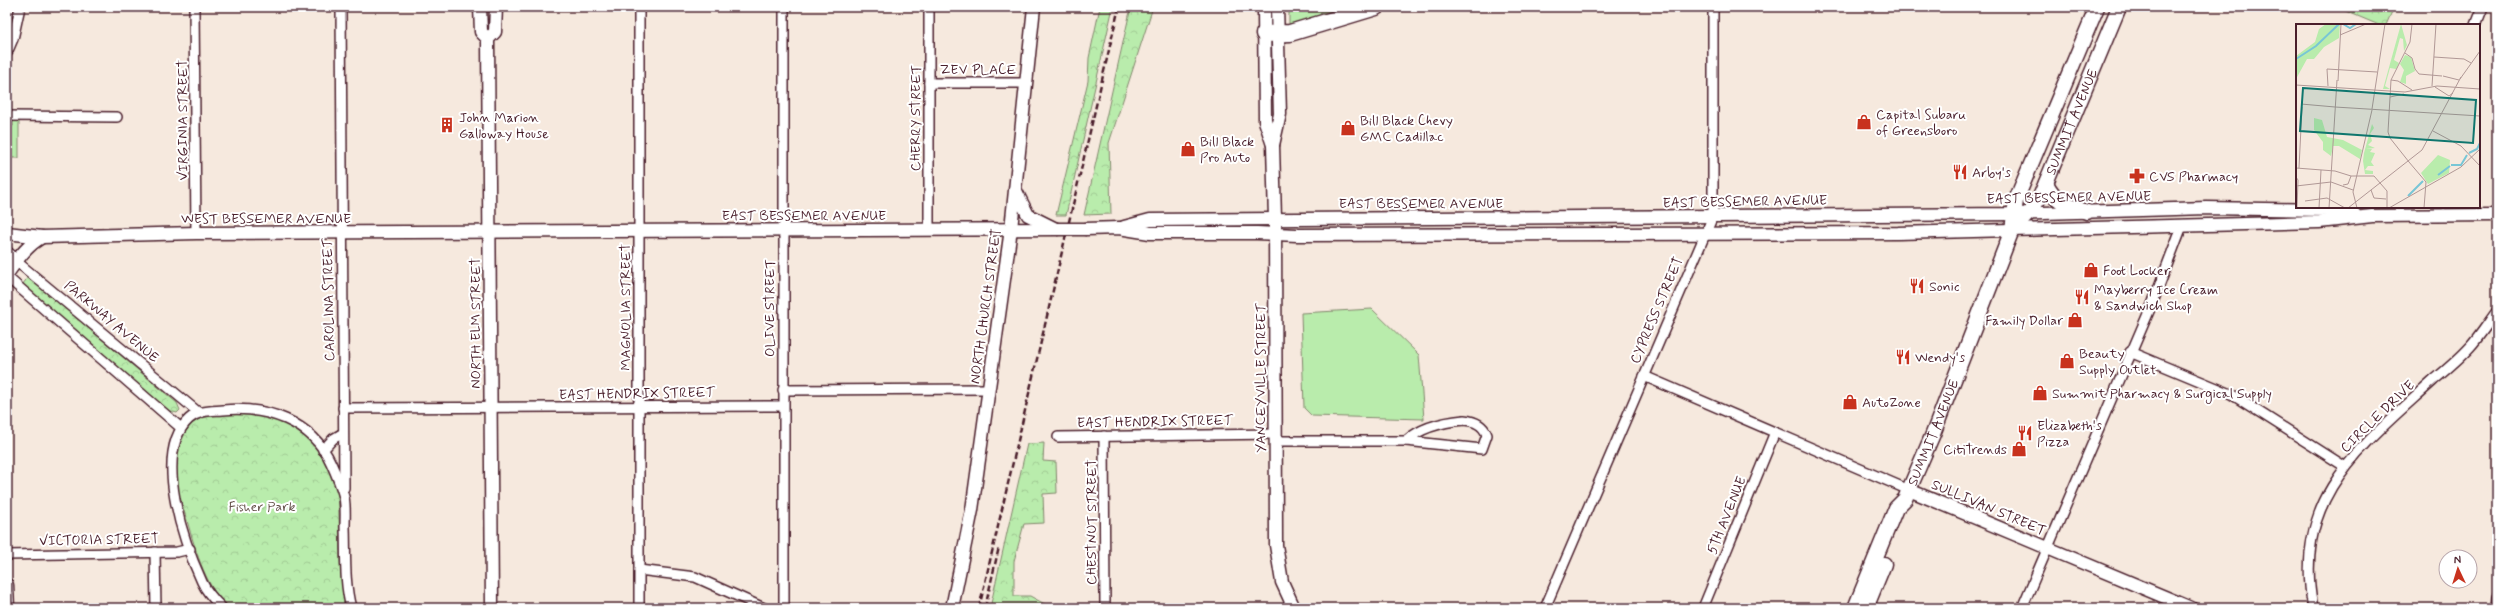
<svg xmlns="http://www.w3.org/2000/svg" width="2504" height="615" font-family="Mynerve,sans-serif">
  <defs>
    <pattern id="forest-crowns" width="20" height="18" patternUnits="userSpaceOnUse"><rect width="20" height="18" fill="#b9ecac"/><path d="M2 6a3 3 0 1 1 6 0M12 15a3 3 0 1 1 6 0" fill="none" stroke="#a1ca94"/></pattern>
  </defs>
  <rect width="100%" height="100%" fill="#f6e9de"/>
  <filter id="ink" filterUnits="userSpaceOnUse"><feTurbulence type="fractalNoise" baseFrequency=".025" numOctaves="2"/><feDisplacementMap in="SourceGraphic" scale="8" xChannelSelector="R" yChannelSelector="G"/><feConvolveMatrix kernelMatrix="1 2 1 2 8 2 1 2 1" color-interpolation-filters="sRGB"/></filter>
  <g filter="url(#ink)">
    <g fill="#b9ecac" stroke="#82866c">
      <path d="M1289 7H1353L1297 23 1289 24Z"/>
      <path d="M13 120H19V158H7V127L13 126Z"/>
      <path d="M1372 309 1419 355 1424 419 1312 416 1304 408 1301 313Z"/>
    </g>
    <g fill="url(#forest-crowns)" stroke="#82866c">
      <path d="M1100 7H1113L1066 215H1056L1088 81 1089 58Z"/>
      <path d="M1131 7H1153L1109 143 1111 214 1084 215Z"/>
      <path d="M2336 7H2394L2386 25H2379Z"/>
      <path d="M28 277 177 403 180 410 177 413 166 410 23 284Z"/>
      <path d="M235 414C279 416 313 428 330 472 333 479 337 487 338 495 341 533 337 570 346 608H227C203 582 195 547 185 514 182 504 177 493 176 482 174 463 178 432 196 421 207 414 223 415 235 414Z"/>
      <path d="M1044 443 1043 461 1056 462 1057 493 1043 494 1044 523 1024 524 1014 561V596H1030L1052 608H990L1027 444Z"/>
    </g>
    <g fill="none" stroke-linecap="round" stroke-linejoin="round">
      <defs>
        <g id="street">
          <path d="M194 7 196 233"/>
          <path d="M341 7 344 488"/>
          <path d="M639 7V608"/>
          <path d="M784 7V608"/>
          <path d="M929 7V229"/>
          <path d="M2476 25 2483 7"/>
          <path d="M7 53 13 39 20 7"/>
          <path d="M929 83H1027"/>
          <path d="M7 116 117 117"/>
          <path d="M16 261 198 412"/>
          <path d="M7 277 181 428"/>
          <path d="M2130 352 2231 394 2344 466"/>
          <path d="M1644 376 1909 490"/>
          <path d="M783 390 988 389"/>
          <path d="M343 408 783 406"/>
          <path d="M1464 420C1474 421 1483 424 1487 435L1482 449 1406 441C1421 427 1443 422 1464 420Z"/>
          <path d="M1104 436 1105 608"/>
          <path d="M1058 437 1276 434"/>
          <path d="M1276 441H1406"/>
          <path d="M323 450 333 439 343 433"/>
          <path d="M155 552 156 608"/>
          <path d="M7 555 177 552 190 549"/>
          <path d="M639 570 695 577 764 608"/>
          <path d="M222 608C215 601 206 591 202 582 184 543 152 453 189 419 199 410 210 411 223 410 266 406 312 421 331 463 336 474 341 486 344 497 346 507 345 518 345 527 346 555 344 581 351 608"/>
          <path d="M1545 608 1713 216V7"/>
          <path d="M1703 608 1775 432"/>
          <path d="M2022 608 2153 302 2182 226"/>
          <path d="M2313 608C2292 496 2361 447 2434 380 2446 370 2459 359 2470 347 2480 336 2488 323 2497 311"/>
          <path d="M2496 608 2497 597"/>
        </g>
        <g id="secondary">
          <path d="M480 7 481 32 488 39"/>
          <path d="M1264 7 1265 121 1273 145 1275 219 1276 545 1282 582 1294 608"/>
          <path d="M1273 145 1280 114 1277 7"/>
          <path d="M1016 191 1028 215 1054 228"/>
          <path d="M1124 227 1150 220 2014 214 2207 208 2328 210 2354 213"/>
          <path d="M1086 229 1119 228 1150 233H1257L1297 235 1898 233 2319 222 2372 216 2497 215"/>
          <path d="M7 233 42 237 196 233 1057 229"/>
          <path d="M7 253 16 261"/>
          <path d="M7 274C18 259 26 246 42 237"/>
          <path d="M1909 490 2191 608"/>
          <path d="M7 585 8 608"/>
          <path d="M492 608 488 39 495 32 496 7"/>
          <path d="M952 608 972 510 1011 229 1034 7"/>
        </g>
        <g id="primary">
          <path d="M2046 183C2055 202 2068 206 2087 212"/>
          <path id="s1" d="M2012 230 2029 213 2040 197 2119 7"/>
          <path id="s2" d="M1855 608 1896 508 1905 499 1933 434 2012 230 2016 200 2097 7"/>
          <path d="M1866 608 1884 564"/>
        </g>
        <path id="highway" d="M1264 34 1290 33 1376 7"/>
      </defs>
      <use href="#street" stroke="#4a1f2b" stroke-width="12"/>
      <use href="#secondary" stroke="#4a1f2b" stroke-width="15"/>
      <use href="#primary" stroke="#4a1f2b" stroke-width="17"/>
      <use href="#highway" stroke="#4a1f2b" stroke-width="19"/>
      <use href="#street" stroke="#fff" stroke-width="9"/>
      <use href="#secondary" stroke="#fff" stroke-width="12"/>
      <use href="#primary" stroke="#fff" stroke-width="14"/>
      <use href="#highway" stroke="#fff" stroke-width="16"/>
      <g stroke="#4a1f2b" stroke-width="2.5" stroke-dasharray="6 3" stroke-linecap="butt">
        <path d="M979 608 1119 7"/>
        <path d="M985 608 999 547"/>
      </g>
      <defs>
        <path id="secondary-bridge" d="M1057 229H1086"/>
      </defs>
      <use href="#secondary-bridge" stroke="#4a1f2b" stroke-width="15" stroke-linecap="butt"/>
      <use href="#secondary-bridge" stroke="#fff" stroke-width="12"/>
    </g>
  </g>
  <defs>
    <symbol id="shop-bare" viewBox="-9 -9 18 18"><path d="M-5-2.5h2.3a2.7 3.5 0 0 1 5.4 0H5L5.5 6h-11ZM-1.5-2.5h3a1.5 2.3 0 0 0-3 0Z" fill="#c8321e" stroke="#fff" stroke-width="2.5" paint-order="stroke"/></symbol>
    <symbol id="building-bare" viewBox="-9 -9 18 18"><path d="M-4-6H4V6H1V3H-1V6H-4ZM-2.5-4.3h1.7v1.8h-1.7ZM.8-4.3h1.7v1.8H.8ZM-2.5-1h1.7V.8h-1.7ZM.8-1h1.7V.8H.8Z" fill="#c8321e" stroke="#fff" stroke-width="2.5" paint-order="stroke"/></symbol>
    <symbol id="restaurant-bare" viewBox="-9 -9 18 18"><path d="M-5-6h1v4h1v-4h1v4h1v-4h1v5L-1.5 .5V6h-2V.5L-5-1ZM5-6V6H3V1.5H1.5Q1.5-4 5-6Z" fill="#c8321e" stroke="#fff" stroke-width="2.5" paint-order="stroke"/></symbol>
    <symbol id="pharmacy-bare" viewBox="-9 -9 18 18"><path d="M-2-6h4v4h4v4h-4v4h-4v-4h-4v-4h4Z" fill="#c8321e" stroke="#fff" stroke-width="2.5" paint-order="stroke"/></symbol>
  </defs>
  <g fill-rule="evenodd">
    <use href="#shop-bare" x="1853" y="111" width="22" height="22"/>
    <use href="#building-bare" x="436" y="114" width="22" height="22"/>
    <use href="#shop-bare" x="1337" y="117" width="22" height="22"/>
    <use href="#shop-bare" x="1177" y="138" width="22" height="22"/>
    <use href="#restaurant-bare" x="1949" y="161" width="22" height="22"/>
    <use href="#pharmacy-bare" x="2126" y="165" width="22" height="22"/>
    <use href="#shop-bare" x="2080" y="259" width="22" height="22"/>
    <use href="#restaurant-bare" x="1906" y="275" width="22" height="22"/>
    <use href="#restaurant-bare" x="2071" y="286" width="22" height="22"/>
    <use href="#shop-bare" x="2064" y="309" width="22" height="22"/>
    <use href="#restaurant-bare" x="1892" y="346" width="22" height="22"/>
    <use href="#shop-bare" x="2056" y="350" width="22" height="22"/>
    <use href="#shop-bare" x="2029" y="382" width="22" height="22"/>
    <use href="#shop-bare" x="1839" y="391" width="22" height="22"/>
    <use href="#restaurant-bare" x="2014" y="422" width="22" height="22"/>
    <use href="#shop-bare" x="2008" y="438" width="22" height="22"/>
  </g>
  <g text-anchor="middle" stroke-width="4" stroke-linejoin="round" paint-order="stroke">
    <g font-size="14" fill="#4a1f2b" stroke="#fff">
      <text x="978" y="74">ZEV PLACE</text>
      <text transform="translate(915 118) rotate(-90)" y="5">CHERRY STREET</text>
      <text transform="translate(182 120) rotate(-90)" y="5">VIRGINIA STREET</text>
      <text dy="5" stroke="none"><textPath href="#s1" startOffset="125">SUMMIT AVENUE</textPath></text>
      <text transform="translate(2069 197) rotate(-1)" y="5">EAST BESSEMER AVENUE</text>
      <text transform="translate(1745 201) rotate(-1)" y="5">EAST BESSEMER AVENUE</text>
      <text x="1421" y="208">EAST BESSEMER AVENUE</text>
      <text x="804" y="220">EAST BESSEMER AVENUE</text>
      <text x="266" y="223">WEST BESSEMER AVENUE</text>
      <text transform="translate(328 300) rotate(-91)" y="5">CAROLINA STREET</text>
      <text transform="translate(985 306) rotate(-82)" y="5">NORTH CHURCH STREET</text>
      <text transform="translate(625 307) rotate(-90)" y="5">MAGNOLIA STREET</text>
      <text transform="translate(769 308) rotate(-90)" y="5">OLIVE STREET</text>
      <text transform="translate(1656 310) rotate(-67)" y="5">CYPRESS STREET</text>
      <text transform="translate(112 321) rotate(40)" y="5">PARKWAY AVENUE</text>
      <text transform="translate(475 323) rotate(-90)" y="5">NORTH ELM STREET</text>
      <text transform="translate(1260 378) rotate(-90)" y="5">YANCEYVILLE STREET</text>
      <text transform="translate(637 393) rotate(-1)" y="5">EAST HENDRIX STREET</text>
      <text transform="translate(2377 416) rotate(-44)" y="5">CIRCLE DRIVE</text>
      <text transform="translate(1155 421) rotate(-1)" y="5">EAST HENDRIX STREET</text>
      <text dy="5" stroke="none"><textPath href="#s2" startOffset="193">SUMMIT AVENUE</textPath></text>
      <text transform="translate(1989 507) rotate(23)" y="5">SULLIVAN STREET</text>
      <text transform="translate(1726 515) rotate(-68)" y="5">5TH AVENUE</text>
      <text transform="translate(1091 522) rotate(-90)" y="5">CHESTNUT STREET</text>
      <text transform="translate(99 539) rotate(-1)" y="5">VICTORIA STREET</text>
    </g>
    <g font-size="14" fill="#4a1f2b" stroke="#fff" text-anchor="start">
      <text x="1876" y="119">Capital Subaru<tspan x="1876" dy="16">of Greensboro</tspan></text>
      <text x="459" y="122">John Marion<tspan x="459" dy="16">Galloway House</tspan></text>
      <text x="1360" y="125">Bill Black Chevy<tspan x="1360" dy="16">GMC Cadillac</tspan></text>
      <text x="1200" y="146">Bill Black<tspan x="1200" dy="16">Pro Auto</tspan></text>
      <text x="1972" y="177">Arby's</text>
      <text x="2149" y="181">CVS Pharmacy</text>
      <text x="2103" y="275">Foot Locker</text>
      <text x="1929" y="291">Sonic</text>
      <text x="2094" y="294">Mayberry Ice Cream<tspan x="2094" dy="16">&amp; Sandwich Shop</tspan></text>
      <text x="2063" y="325" text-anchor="end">Family Dollar</text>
      <text x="2079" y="358">Beauty<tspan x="2079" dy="16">Supply Outlet</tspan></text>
      <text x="1915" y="362">Wendy's</text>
      <text x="2052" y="398">Summit Pharmacy &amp; Surgical Supply</text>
      <text x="1862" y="407">AutoZone</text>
      <text x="2037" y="430">Elizabeth's<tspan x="2037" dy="16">Pizza</tspan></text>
      <text x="2007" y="454" text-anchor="end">CitiTrends</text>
    </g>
    <g font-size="14" fill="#66524b" stroke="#fff">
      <text x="262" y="511">Fisher Park</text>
    </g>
  </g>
  <g transform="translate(2296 24)">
    <rect width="184" height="184" fill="#f6e9de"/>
    <path d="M30 0H44L43 14 28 23 18 35H11L0 55V32L19 18 23 5ZM105 0 111 21 108 27 107 15 104 14 98 36 103 39 100 45 94 44 89 62 94 65H87ZM109 31 115 33 119 47 110 52V60L104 58 108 46 104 40ZM18 94 26 96 31 113 47 116 66 126 64 135 43 122H37L35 132 27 126V118L18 106ZM76 100 78 104 74 110 77 112 75 113 76 117 72 121 79 124 70 125H76L74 128 79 129 75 138 78 142H72L69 146 77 147V150H69L67 137 68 129ZM142 131 154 136 153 149 132 160 125 149Z" fill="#b9ecac"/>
    <path fill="none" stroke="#78c6d6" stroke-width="2" d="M47 0 54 4 60 0M0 35 20 22 43 0M173 129 181 125 184 119M155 141H165L171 131M142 151 154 142M112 172 127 157"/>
    <path fill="none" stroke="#b19896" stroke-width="1" d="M44 11 70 0M109 29 116 34 119 45 123 50 146 52M138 33 168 35 175 39M147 52 163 56M164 55 184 27M95 56 102 57 116 66M42 57 45 0M0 61 109 68 141 62 184 65M32 62 31 45 81 48M136 62 140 0M139 63 153 72 157 69M94 73 108 70M5 80 39 83M39 83 184 92M76 85 89 0M137 107 165 122 184 142M113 138 130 158 128 184M113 138 94 114 92 108 95 56 114 18 116 0M0 144 39 147 55 152H78L91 167V184M3 144 6 83M0 153 2 156 1 184M47 161 52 160 55 152M0 162 35 158 57 166M75 166 78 174 90 175M9 177 31 174 49 184M23 184 25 146M33 184 41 56M52 184 126 126 165 53M61 184 57 168 76 86M93 184 165 143 184 125"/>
    <path fill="#0f766e" fill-opacity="0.15" stroke="#0f766e" stroke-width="2" d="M7 64 180 76 177 119 4 107Z"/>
    <rect width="184" height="184" fill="none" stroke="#4a1f2b" stroke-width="2"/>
  </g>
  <rect width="2504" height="615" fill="none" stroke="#fff" stroke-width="24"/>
  <rect x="12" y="12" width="2480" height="591" fill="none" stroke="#4a1f2b" stroke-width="1.5" filter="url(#ink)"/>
  <g transform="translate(2458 569) rotate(356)"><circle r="19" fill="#ffffff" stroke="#b7a5aa"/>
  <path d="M0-3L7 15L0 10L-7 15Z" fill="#c8321e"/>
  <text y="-6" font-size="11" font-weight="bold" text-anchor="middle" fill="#4a1f2b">N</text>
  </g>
</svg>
